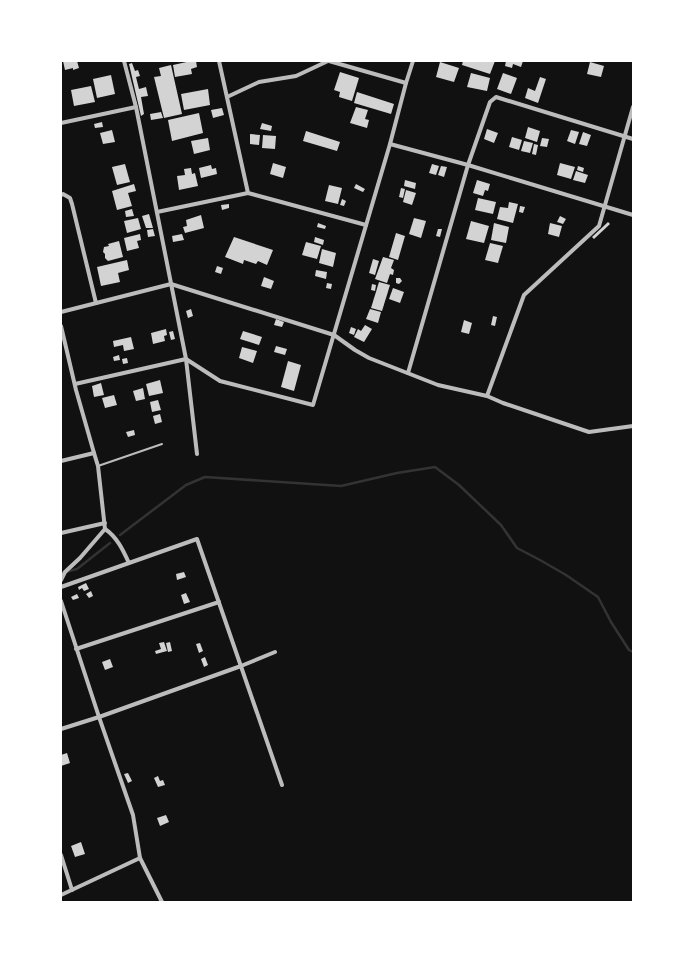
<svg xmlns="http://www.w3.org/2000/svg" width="694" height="963" font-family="'Noto Sans',sans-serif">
  <rect width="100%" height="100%" fill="#111"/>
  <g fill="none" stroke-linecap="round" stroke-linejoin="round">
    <g stroke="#333" stroke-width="2.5">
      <path d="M120 535 186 485 205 477 341 486 397 473 435 467 459 485 501 525 517 548 540 560 566 575 598 597 611 622 629 650 633 652"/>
      <path d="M61 573 77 569 110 543"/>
    </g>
  </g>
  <g fill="#d3d3d3">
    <path d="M63 61H77L79 68 73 70V68L65 70Z"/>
    <path d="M191 61H196L197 67 191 69 192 74 175 77 173 65Z"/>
    <path d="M463 61H495L490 74 462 65Z"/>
    <path d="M506 61H523L521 67 513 64 512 68 505 66Z"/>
    <path d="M440 62 459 68 454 82 436 77Z"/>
    <path d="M590 62 604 66 601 77 587 74Z"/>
    <path d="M132 63 135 71 138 70 140 76 136 77 139 89 146 87 148 96 141 97 144 114 141 116 129 64Z"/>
    <path d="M171 65 182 114 164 118 154 77 161 76 159 68Z"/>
    <path d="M340 72 359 78 352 101 339 97 340 92 334 90Z"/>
    <path d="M471 73 490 78 487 91 467 87Z"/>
    <path d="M503 73 517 78 511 94 497 89Z"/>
    <path d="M111 75 115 94 97 98 93 79Z"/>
    <path d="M540 77 546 79 538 103 525 98 528 88 535 91Z"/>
    <path d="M91 86 95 102 74 106 71 90Z"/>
    <path d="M208 89 210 105 184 110 181 94Z"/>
    <path d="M357 92 394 104 391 114 354 103Z"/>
    <path d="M356 107 368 110 365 119 369 120 367 128 350 123Z"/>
    <path d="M222 108 224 115 213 118 211 110Z"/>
    <path d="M161 112 163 118 151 120 150 114Z"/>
    <path d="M199 113 203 133 172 141 168 120Z"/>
    <path d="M102 122 103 127 95 128 94 124Z"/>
    <path d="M262 123 272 126 271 131 260 129Z"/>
    <path d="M528 127 540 131 537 142 525 138Z"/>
    <path d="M487 129 498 133 494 143 484 139Z"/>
    <path d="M112 130 115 142 103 144 100 133Z"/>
    <path d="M571 130 579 132 575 144 567 141Z"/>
    <path d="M306 131 340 142 337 151 303 141Z"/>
    <path d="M583 132 591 135 587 146 579 144Z"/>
    <path d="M250 134 260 135 259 145 250 144Z"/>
    <path d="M263 135 276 136 275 149 262 148Z"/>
    <path d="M512 137 522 140 519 150 509 147Z"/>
    <path d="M208 138 210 150 194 154 191 141Z"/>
    <path d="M542 138 549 139 547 147 540 146Z"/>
    <path d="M524 141 533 143 530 153 521 151Z"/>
    <path d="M534 144 538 145 536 155 532 154Z"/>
    <path d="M273 163 286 167 283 178 270 174Z"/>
    <path d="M560 163 575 167 571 179 557 175Z"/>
    <path d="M125 164 130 182 117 185 112 167Z"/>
    <path d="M432 164 439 166 436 175 429 173Z"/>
    <path d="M211 165 212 169 216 168 217 174 201 178 199 168Z"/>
    <path d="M441 166 447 167 444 177 438 175Z"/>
    <path d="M578 166 584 168 583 172 577 170Z"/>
    <path d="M191 168 192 174 195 173 198 186 179 190 177 176 185 175 184 169Z"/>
    <path d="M576 171 588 175 585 183 573 180Z"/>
    <path d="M405 180 416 183 415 189 404 186Z"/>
    <path d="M477 180 490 184 488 191 485 190 483 196 473 193Z"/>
    <path d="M134 184 136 191 128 193 132 206 117 210 112 191Z"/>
    <path d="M356 184 365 189 363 192 354 188Z"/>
    <path d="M329 185 342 188 338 204 325 201Z"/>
    <path d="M401 188 405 189 403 198 399 197Z"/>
    <path d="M406 190 416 193 412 205 403 202Z"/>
    <path d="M478 198 496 202 493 214 475 210Z"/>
    <path d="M342 199 346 201 344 206 340 205Z"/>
    <path d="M509 202 518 204 513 223 497 219 500 207 508 208Z"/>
    <path d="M229 204V208L222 210 221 205Z"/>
    <path d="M520 206 525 207 523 213 519 212Z"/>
    <path d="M132 209 134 216 126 217 125 211Z"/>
    <path d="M149 214 153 228H146L142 216Z"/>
    <path d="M201 215 204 228 185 233 183 227 187 226 186 220Z"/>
    <path d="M560 216 566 219 563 224 557 222Z"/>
    <path d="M138 218 141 229 127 233 124 221Z"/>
    <path d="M414 218 426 221 421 238 409 234Z"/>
    <path d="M471 221 489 226 484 243 466 239Z"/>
    <path d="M608 222 610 224 594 239 592 237Z"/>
    <path d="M318 223 326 226 325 229 317 227Z"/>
    <path d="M494 223 509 227 506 243 491 240Z"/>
    <path d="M550 223 562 226 559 237 548 234Z"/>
    <path d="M153 229 155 236 148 237 147 230Z"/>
    <path d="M438 229H442L440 237 436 236Z"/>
    <path d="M396 233 405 236 398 260 389 257Z"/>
    <path d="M140 234 141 240 137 241 139 248 127 251 124 238Z"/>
    <path d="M182 234 184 240 173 242 172 236Z"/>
    <path d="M234 237 273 250 267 265 258 261 256 264 244 260 243 264 225 257Z"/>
    <path d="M315 237 324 240 323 245 314 242Z"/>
    <path d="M119 241 123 257 108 261 105 258V254L103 252 104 247 109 246 108 244Z"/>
    <path d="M306 242 321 246 317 259 302 255Z"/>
    <path d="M490 243 503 246 498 263 485 260Z"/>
    <path d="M322 249 336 253 333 267 319 263Z"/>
    <path d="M383 257 394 260 391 268 394 270 393 275 390 274 387 283 375 279Z"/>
    <path d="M373 259 379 261 375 275 369 273Z"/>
    <path d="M127 260 129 270 118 273 120 282 101 286 97 267Z"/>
    <path d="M217 266 223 268 221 274 215 272Z"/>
    <path d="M316 270 327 272 326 279 315 276Z"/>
    <path d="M264 277 274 281 271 289 261 286Z"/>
    <path d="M396 278H400L402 281 399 284 396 283Z"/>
    <path d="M379 282 390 285 382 311 371 308Z"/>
    <path d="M327 283 332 284 331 289 326 288Z"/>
    <path d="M372 284 376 285 375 291 371 290Z"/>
    <path d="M393 288 404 292 400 303 389 299Z"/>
    <path d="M191 309 193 316 188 318 186 311Z"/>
    <path d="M370 309 381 312 378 323 366 319Z"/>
    <path d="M493 316 497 317 495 326 491 325Z"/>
    <path d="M276 319 284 322 282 327 274 325Z"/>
    <path d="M464 320 472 323 469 334 461 332Z"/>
    <path d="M365 325 372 329 364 342 354 337 358 329 361 331Z"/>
    <path d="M351 327 356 329 354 335 349 333Z"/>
    <path d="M166 329 167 335 164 336 165 341 153 344 151 333Z"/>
    <path d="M173 331 175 339 171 340 169 332Z"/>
    <path d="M243 331 262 337 259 345 240 339Z"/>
    <path d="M131 337 134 349 124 351 123 345 114 347 113 341Z"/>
    <path d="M276 346 287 349 285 355 274 352Z"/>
    <path d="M242 347 257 351 253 363 239 358Z"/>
    <path d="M119 355 120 360 114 361 113 357Z"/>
    <path d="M127 358 128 363 123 364 122 359Z"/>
    <path d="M288 361 301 365 294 391 281 387Z"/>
    <path d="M160 380 163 393 149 396 146 384Z"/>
    <path d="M101 383 104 395 94 397 92 386Z"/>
    <path d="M143 388 145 399 136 401 133 391Z"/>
    <path d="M114 395 117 405 105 408 102 398Z"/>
    <path d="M158 400 161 410 152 412 150 402Z"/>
    <path d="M160 414 162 422 155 424 153 416Z"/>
    <path d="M134 430 135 435 128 437 126 432Z"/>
    <path d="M184 572 186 577 177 580 176 574Z"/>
    <path d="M86 583 89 589 84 591 82 588 79 590 78 587Z"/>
    <path d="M91 591 93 596 89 598 86 594Z"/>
    <path d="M186 593 190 602 184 604 181 595Z"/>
    <path d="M77 594 79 598 73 600 71 597Z"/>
    <path d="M164 642 167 651 156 654 155 651 161 649 159 643Z"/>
    <path d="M170 642 172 651 168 652 166 643Z"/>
    <path d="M200 643 203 651 199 653 196 644Z"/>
    <path d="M205 657 208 665 204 667 201 659Z"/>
    <path d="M110 659 113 667 105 670 102 662Z"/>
    <path d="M67 753 70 763 61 766V755Z"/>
    <path d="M128 773 132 781 128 783 124 774Z"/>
    <path d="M158 776 160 781 163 780 165 785 158 787 154 778Z"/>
    <path d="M166 815 169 822 160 826 157 818Z"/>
    <path d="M81 842 85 854 75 857 71 846Z"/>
  </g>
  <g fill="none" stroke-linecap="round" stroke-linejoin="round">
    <path stroke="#bcbcbc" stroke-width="2" d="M98 466 162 444"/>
    <g stroke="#bcbcbc" stroke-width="4">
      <path d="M124 61 136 107 186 359 197 454"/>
      <path d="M219 61 248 193 366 225"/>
      <path d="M329 61 406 83"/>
      <path d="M227 97 259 82 296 76 328 61"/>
      <path d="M61 123 136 107"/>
      <path d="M390 144 468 165 633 215"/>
      <path d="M61 195 63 194 70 198 72 204 96 303"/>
      <path d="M157 212 248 193"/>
      <path d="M61 312 171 284 334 335 355 350 369 358 438 385 487 396 503 403 589 432 633 426"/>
      <path d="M61 326 76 390 94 453 98 466 105 529 80 558 65 572 61 580"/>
      <path d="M408 373 468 165 490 102 496 97 633 139"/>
      <path d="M75 384 186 359 220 381 313 405 390 144 406 83 413 61"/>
      <path d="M487 396 524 295 599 226 633 107"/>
      <path d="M61 461 94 453"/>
      <path d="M105 529C117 537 123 550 129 563"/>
      <path d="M61 533 105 523"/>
      <path d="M61 587 197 539 282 785"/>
      <path d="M61 601 99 717 133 815 140 858 162 902"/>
      <path d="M76 649 219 602"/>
      <path d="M61 729 99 717 241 666 275 652"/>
      <path d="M61 855 72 890"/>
      <path d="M61 895 140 858"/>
    </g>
  </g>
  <rect width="694" height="963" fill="none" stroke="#ffffff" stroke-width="124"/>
</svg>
